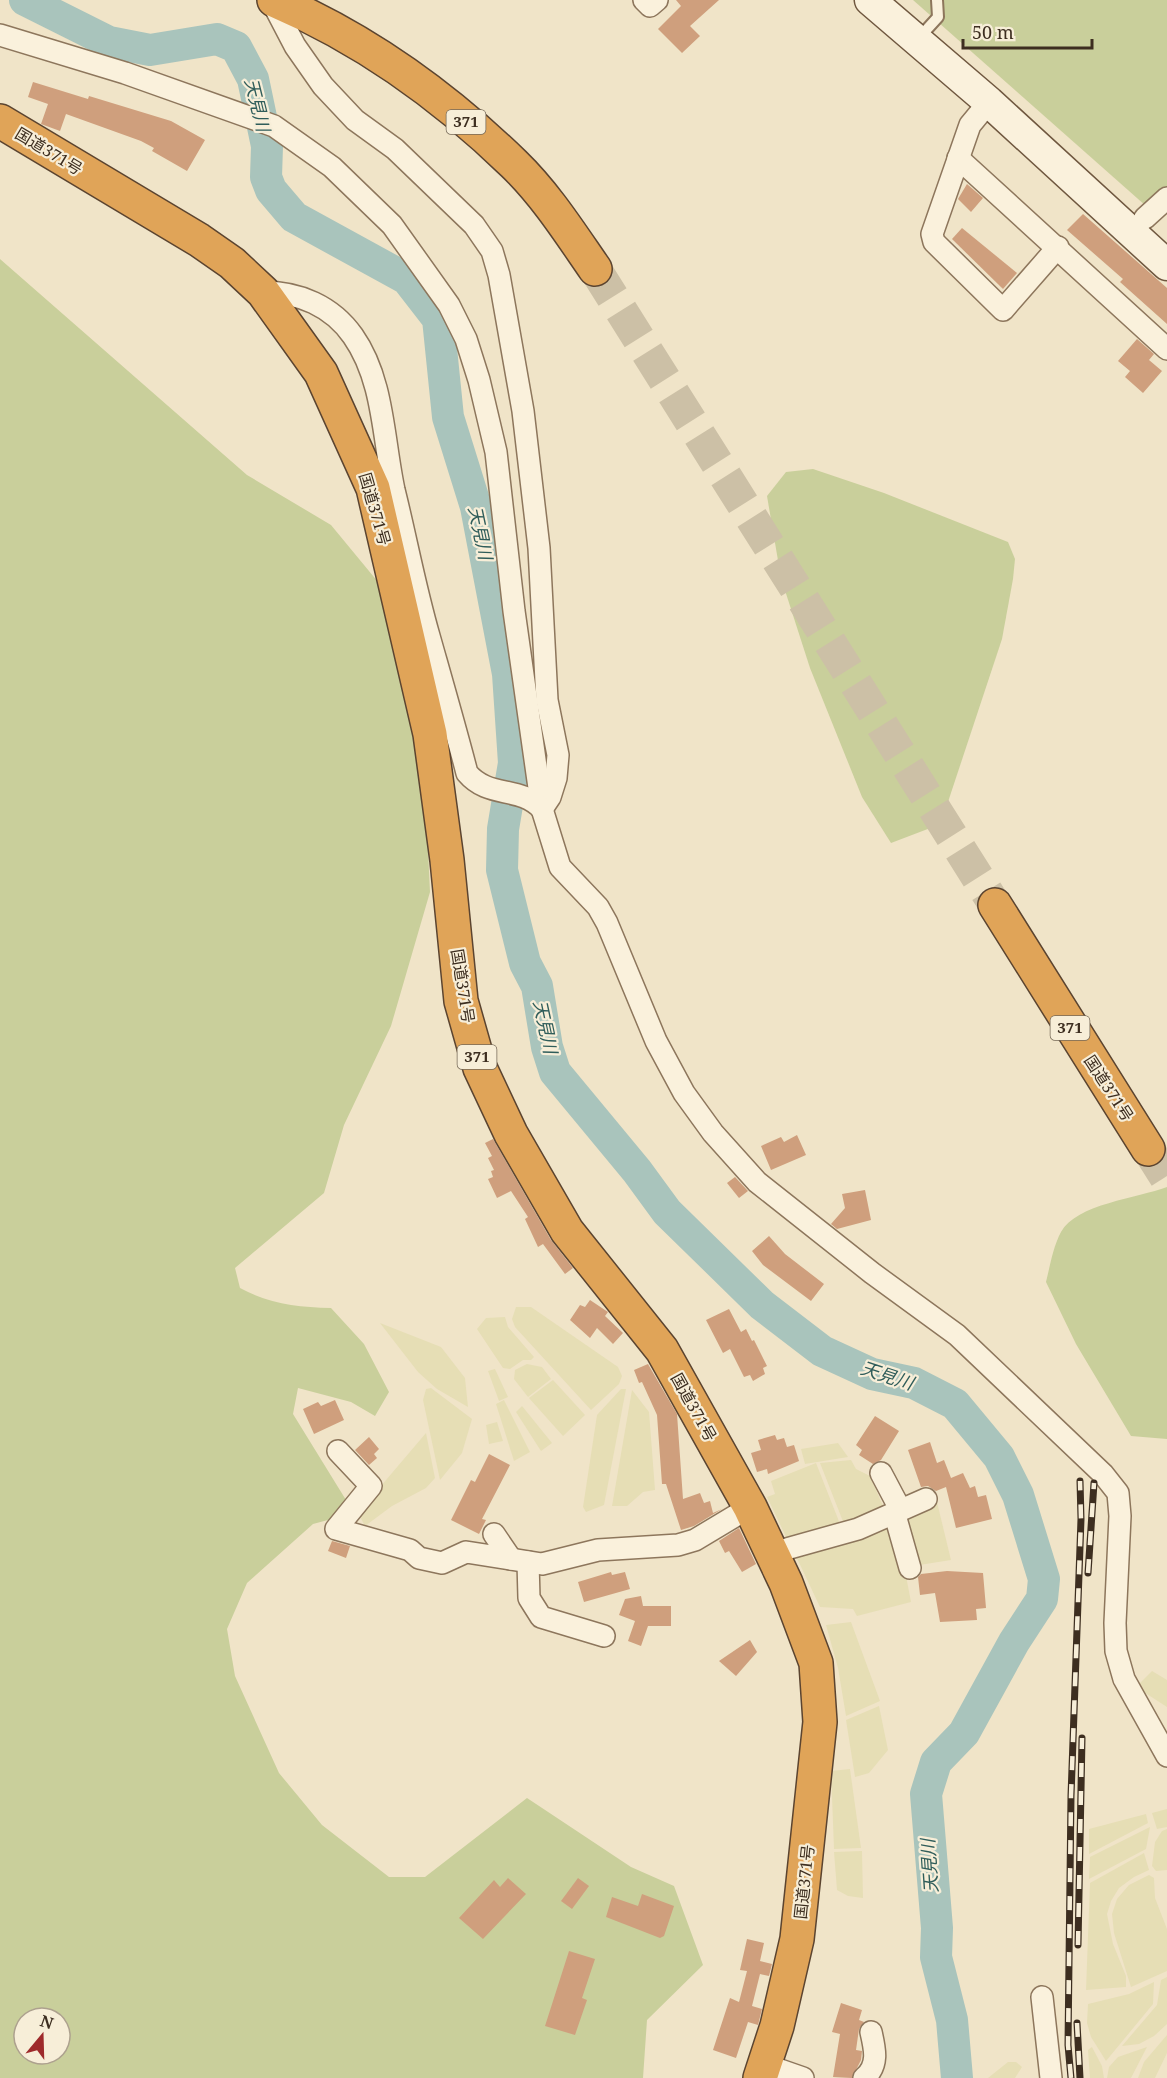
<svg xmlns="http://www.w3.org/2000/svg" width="1167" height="2078" font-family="'Noto Serif','Noto Sans JP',serif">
  <rect width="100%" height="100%" fill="#f0e4c8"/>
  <g fill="#e6deb5">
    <path d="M516 1307H531L618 1367 622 1376 619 1384 591 1410 515 1327 512 1319Z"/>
    <path d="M505 1317 508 1327 534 1357 531 1360H523L510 1369 503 1368 477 1329 486 1318Z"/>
    <path d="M380 1323 441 1347 465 1378 468 1407 437 1389 418 1372Z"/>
    <path d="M527 1364 542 1367 551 1379 528 1397 514 1379 515 1370Z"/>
    <path d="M495 1369 508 1397 499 1401 488 1371Z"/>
    <path d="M553 1380 585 1415 563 1436 529 1398Z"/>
    <path d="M431 1388 472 1419 462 1453 440 1480 423 1400 426 1389Z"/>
    <path d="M621 1389H626L604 1505 586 1512 583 1507 597 1415Z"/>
    <path d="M632 1390 649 1412 655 1490 643 1492 627 1506H612Z"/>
    <path d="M504 1400 530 1452 514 1461 496 1404Z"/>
    <path d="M522 1406 552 1443 541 1451 516 1412Z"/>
    <path d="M497 1422 503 1441 489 1444 486 1425Z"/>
    <path d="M426 1433 435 1478 426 1488 392 1506 365 1526 358 1513Z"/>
    <path d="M838 1443 848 1457 805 1464 801 1449Z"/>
    <path d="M851 1460 856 1469 870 1476 886 1513 846 1529 820 1463Z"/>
    <path d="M816 1463 842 1529 789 1543 767 1497 775 1494 771 1481Z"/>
    <path d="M937 1502 951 1560 913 1566 906 1512Z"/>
    <path d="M889 1524 906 1576 911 1602 857 1616 853 1609 820 1607 795 1554Z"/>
    <path d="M851 1622 880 1701 846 1716 838 1668 826 1625Z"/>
    <path d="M1152 1671 1167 1680V1707L1136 1687Z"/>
    <path d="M879 1706 888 1750 869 1773 855 1777 846 1720Z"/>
    <path d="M850 1769 861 1848 834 1849 831 1771Z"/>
    <path d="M1167 1809V1827L1157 1829 1152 1813Z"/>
    <path d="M1146 1814 1148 1823 1089 1854V1829Z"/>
    <path d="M1150 1827 1146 1849 1089 1879 1090 1857Z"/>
    <path d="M1167 1829V1870L1156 1871 1152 1866 1155 1842 1162 1831Z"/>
    <path d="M862 1851 863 1898 848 1896 837 1890 834 1852Z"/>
    <path d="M1144 1853 1149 1870 1134 1877 1119 1888 1111 1901 1107 1914 1113 1944 1126 1976V1987L1086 1990 1090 1883Z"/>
    <path d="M1149 1875 1154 1878 1155 1898 1167 1929V1971L1131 1987 1114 1933 1112 1914 1117 1899 1129 1885Z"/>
    <path d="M1167 1977V2024L1154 2036 1139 2044 1122 2046 1157 2005 1161 1980Z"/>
    <path d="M1154 1982 1153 2004 1106 2061 1091 2037 1087 2023 1088 2004 1129 1994Z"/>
    <path d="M1167 2035V2053L1155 2078H1138L1144 2062Z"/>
    <path d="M1092 2047 1102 2066 1104 2078H1090L1088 2050Z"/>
    <path d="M1147 2047 1131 2078H1107L1109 2067 1118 2057Z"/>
    <path d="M1008 2062H1016L1022 2067 1015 2078H988Z"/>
  </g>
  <g fill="#c9cf9b" fill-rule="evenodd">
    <path d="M913 0H1167V188L1146 206Z"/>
    <path d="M0 259 247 475 331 525 383 588 425 787 430 892 391 1026 344 1125 324 1193 235 1268 240 1288C270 1304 297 1307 331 1308L364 1344 389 1392 375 1416 351 1402 298 1388 293 1414 354 1513 313 1524 247 1583 227 1629 235 1676 279 1773 322 1825 389 1877H425L527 1798 631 1867 674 1886 703 1965 647 2020 643 2078H0ZM24 2018H60V2054H24Z"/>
    <path d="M813 469 884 493 1008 542 1015 559 1013 579 1002 639 943 817 933 827 891 843 862 797 810 668 781 578 767 496 786 472Z"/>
    <path d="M1167 1187V1439L1131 1436 1076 1344 1046 1282C1050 1266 1053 1247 1061 1232 1076 1204 1138 1198 1167 1187Z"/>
  </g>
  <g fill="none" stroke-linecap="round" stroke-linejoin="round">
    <path stroke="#a9c4bc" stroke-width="32" d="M25 0 109 42 150 50 217 39 236 47 253 79 267 146 266 177 271 190 294 217 407 279 438 319 448 417 476 507 508 674 514 763 503 829 502 870 525 963 537 986 547 1047 555 1072 637 1171 667 1212 762 1305 822 1351 872 1374 914 1383 955 1404 999 1457 1018 1495 1044 1579 1042 1599 1014 1642 964 1733 936 1762 926 1794 937 1928 936 1957 952 2020 957 2078"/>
  </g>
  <g fill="#cf9f7d">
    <path d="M676 0H719L690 26 700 36 682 53 658 29 681 6Z"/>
    <path d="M33 82 88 99 89 96 171 121 205 140 187 171 152 151 154 148 141 141 66 114 60 131 41 124 48 104 28 97Z"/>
    <path d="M967 184 983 198 971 212 958 199Z"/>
    <path d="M1083 214 1167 288V324L1120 282 1123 279 1067 230Z"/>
    <path d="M962 228 1017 273 1003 289 952 239Z"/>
    <path d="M1137 339 1154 354 1149 360 1162 371 1143 393 1125 377 1130 371 1118 361Z"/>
    <path d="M797 1135 806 1155 771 1170 761 1146 781 1137 784 1142Z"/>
    <path d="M493 1139 551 1240 573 1268 565 1274 543 1244 538 1247 525 1219 528 1217 511 1191 497 1198 488 1179 493 1177 491 1171 494 1170 488 1158 492 1156 485 1143Z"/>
    <path d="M735 1177 748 1191 739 1198 727 1183Z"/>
    <path d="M865 1190 871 1220 837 1229 831 1224 845 1208 842 1194Z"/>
    <path d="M769 1236 785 1254 824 1284 811 1301 763 1265 752 1251Z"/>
    <path d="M590 1300 608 1312 605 1316 623 1333 613 1344 597 1328 590 1338 570 1320 580 1305 585 1307Z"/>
    <path d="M729 1309 741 1332 746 1329 752 1341 754 1340 767 1366 763 1368 765 1374 753 1381 750 1375 744 1377 730 1349 723 1353 706 1320Z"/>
    <path d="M648 1364 677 1414 683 1499 700 1493 704 1503 710 1501 713 1513 722 1509 694 1526 681 1530 666 1484H662L657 1415 642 1382 639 1383 634 1370Z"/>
    <path d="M335 1400 344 1420 314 1434 303 1409 318 1402 321 1406Z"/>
    <path d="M875 1416 899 1431 881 1460 873 1464 859 1455 862 1450 856 1445Z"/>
    <path d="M775 1435 777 1440 784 1438 787 1447 794 1445 799 1461 768 1474 767 1469 757 1472 751 1453 761 1450 758 1440Z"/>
    <path d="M369 1437 379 1449 374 1454 377 1458 369 1465 355 1450Z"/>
    <path d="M930 1442 937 1463 944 1460 951 1478 963 1473 970 1488 975 1486 978 1497 986 1495 992 1519 956 1528 946 1487 936 1491 928 1486 921 1487 908 1450Z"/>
    <path d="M489 1454 510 1465 482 1519 486 1520 479 1534 451 1520 471 1480 475 1482Z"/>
    <path d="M739 1528 756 1564 742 1572 729 1551 725 1553 719 1541Z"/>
    <path d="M332 1541 350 1546 346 1558 328 1551Z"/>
    <path d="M947 1571 983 1573 986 1608 976 1609 977 1620 940 1622 935 1593 920 1595 918 1577 921 1574Z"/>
    <path d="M611 1572 612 1575 625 1572 630 1589 584 1602 578 1582Z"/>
    <path d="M641 1596 643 1606H671V1626H648L641 1646 628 1641 635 1621 619 1615 625 1599Z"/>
    <path d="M750 1640 757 1652 736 1676 719 1661Z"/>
    <path d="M508 1878 526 1894 483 1939 459 1918 494 1880 500 1887Z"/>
    <path d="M578 1878 589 1886 572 1909 561 1901Z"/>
    <path d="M642 1894 674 1906 664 1936 660 1938 606 1917 612 1897 638 1906Z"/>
    <path d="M747 1939 764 1943 760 1961 772 1964 769 1976 760 1974 752 2006 762 2009 758 2025 748 2022 736 2058 713 2050 730 1998 739 2002 747 1971 740 1970Z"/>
    <path d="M569 1951 595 1959 582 1998 587 2000 575 2035 545 2026Z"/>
    <path d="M841 2003 862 2010 859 2020 864 2022 859 2029 856 2050 862 2051 861 2060 852 2078 833 2077 840 2034 832 2032Z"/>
  </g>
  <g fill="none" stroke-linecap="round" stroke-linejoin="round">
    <g stroke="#ccc0a6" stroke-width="33" stroke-dasharray="33 16" stroke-linecap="butt">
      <path d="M595 269 995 905"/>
      <path d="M1148 1149 1167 1179"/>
    </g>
    <defs>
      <path id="lane" d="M918 39 938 17 937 0"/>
      <g id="street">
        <path d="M271 0 295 46 323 86 355 120 395 149 474 225 492 251 499 275 523 411 539 548 547 700 558 755 556 778 550 797 542 809"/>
        <path d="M644 0 650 6 657 0"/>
        <path d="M0 35 125 73 274 126 332 167 392 225 449 305 466 339 479 380 496 452 514 611 542 809 560 867 598 907 607 923 656 1041 684 1093 713 1133 757 1182 872 1273 957 1335 1103 1474 1118 1493 1120 1516 1115 1623 1116 1651 1124 1679 1167 1756"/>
        <path d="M989 102 970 125 932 234 934 242 1003 310 1058 247"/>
        <path d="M958 158 1167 349"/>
        <path d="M1145 218 1167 198"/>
        <path d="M263 292C299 292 332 306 353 336 384 380 383 439 394 490 406 538 415 588 429 636 442 682 455 727 467 773 489 799 519 785 542 809"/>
        <path d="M338 1451 371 1486 336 1529 410 1550 419 1558 442 1563 466 1552 542 1564 598 1550 678 1545 695 1540 750 1507"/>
        <path d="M881 1473 900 1509"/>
        <path d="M895 1515 910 1568"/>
        <path d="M494 1534 511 1559"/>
        <path d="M772 1553 858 1529 926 1499"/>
        <path d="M528 1562 529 1598 541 1617 604 1636"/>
        <path d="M1042 1997 1051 2078"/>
        <path d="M764 2068 780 2070 803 2078"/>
        <path d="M864 2078C879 2066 875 2049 871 2032"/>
      </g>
      <path id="secondary" d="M870 0 989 102 1167 265"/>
      <g id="highway">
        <path d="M274 0C363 38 445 97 514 164 546 195 570 233 595 269"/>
        <path d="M0 121 199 240 232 263 263 292 321 373 373 488 430 734 447 860 461 1001 480 1068 511 1134 567 1231 662 1350 750 1507 786 1583 816 1663 820 1722 797 1939 777 2026 760 2078"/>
        <path d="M995 905 1148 1149"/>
      </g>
    </defs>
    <use href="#lane" stroke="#8d765c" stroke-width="14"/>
    <use href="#street" stroke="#8d765c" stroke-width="24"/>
    <use href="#secondary" stroke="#6f573f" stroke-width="33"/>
    <use href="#highway" stroke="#5b4430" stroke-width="36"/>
    <use href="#lane" stroke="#faf1dc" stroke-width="10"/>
    <use href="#street" stroke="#faf1dc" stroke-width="21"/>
    <use href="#secondary" stroke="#faf1dc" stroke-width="30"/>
    <use href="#highway" stroke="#e0a458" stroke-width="33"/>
    <defs>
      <g id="rail">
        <path d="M1088 1573 1094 1483"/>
        <path d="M1078 1945 1082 1738"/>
        <path d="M1077 2023 1080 2078"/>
        <path d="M1071 2078 1068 2045 1071 1796 1081 1519 1080 1481"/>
      </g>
    </defs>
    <use href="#rail" stroke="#3d2e20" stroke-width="7"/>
    <use href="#rail" stroke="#f7eed8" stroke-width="4.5" stroke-dasharray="14" stroke-linecap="butt"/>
  </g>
  <g text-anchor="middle" stroke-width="4.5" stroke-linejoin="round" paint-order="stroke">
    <g fill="#f7eed8" stroke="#756857" stroke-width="1.5">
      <rect x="446.5" y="110" width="39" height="24" rx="4.5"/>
      <rect x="1050.5" y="1016" width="39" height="24" rx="4.5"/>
      <rect x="457.5" y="1045" width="39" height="24" rx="4.5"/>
    </g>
    <g font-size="15" font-weight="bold" fill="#3d2e20">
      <text x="466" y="127">371</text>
      <text x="1070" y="1033">371</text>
      <text x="477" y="1062">371</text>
    </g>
    <g font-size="16" fill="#3d2e20" stroke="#f7eed8">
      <text transform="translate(49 151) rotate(31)" y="6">国道371号</text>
      <text transform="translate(375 509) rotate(74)" y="6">国道371号</text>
      <text transform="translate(463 986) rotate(81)" y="6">国道371号</text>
      <text transform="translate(1109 1088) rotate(57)" y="6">国道371号</text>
      <text transform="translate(694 1407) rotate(61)" y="6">国道371号</text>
      <text transform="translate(804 1882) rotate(-84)" y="6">国道371号</text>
    </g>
    <g font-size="18" font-style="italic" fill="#2f5d5a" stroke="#f7eed8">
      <text transform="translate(257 105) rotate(76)" y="6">天見川</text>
      <text transform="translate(480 533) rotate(78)" y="6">天見川</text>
      <text transform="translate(545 1027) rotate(78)" y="6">天見川</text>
      <text transform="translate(887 1376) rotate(18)" y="6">天見川</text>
      <text transform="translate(930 1866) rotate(-94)" y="6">天見川</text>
    </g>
  </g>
  <g transform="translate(42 2036) rotate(19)"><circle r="28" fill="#f7eed8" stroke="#ada18e" stroke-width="1.5"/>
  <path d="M0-4.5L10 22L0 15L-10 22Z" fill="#9e2a2b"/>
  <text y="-9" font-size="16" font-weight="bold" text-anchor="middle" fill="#3d2e20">N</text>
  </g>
  <path d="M963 39v9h129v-9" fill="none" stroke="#3d2e20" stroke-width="3"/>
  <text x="972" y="39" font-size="18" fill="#3d2e20" stroke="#f7eed8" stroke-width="4.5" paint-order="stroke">50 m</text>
</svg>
